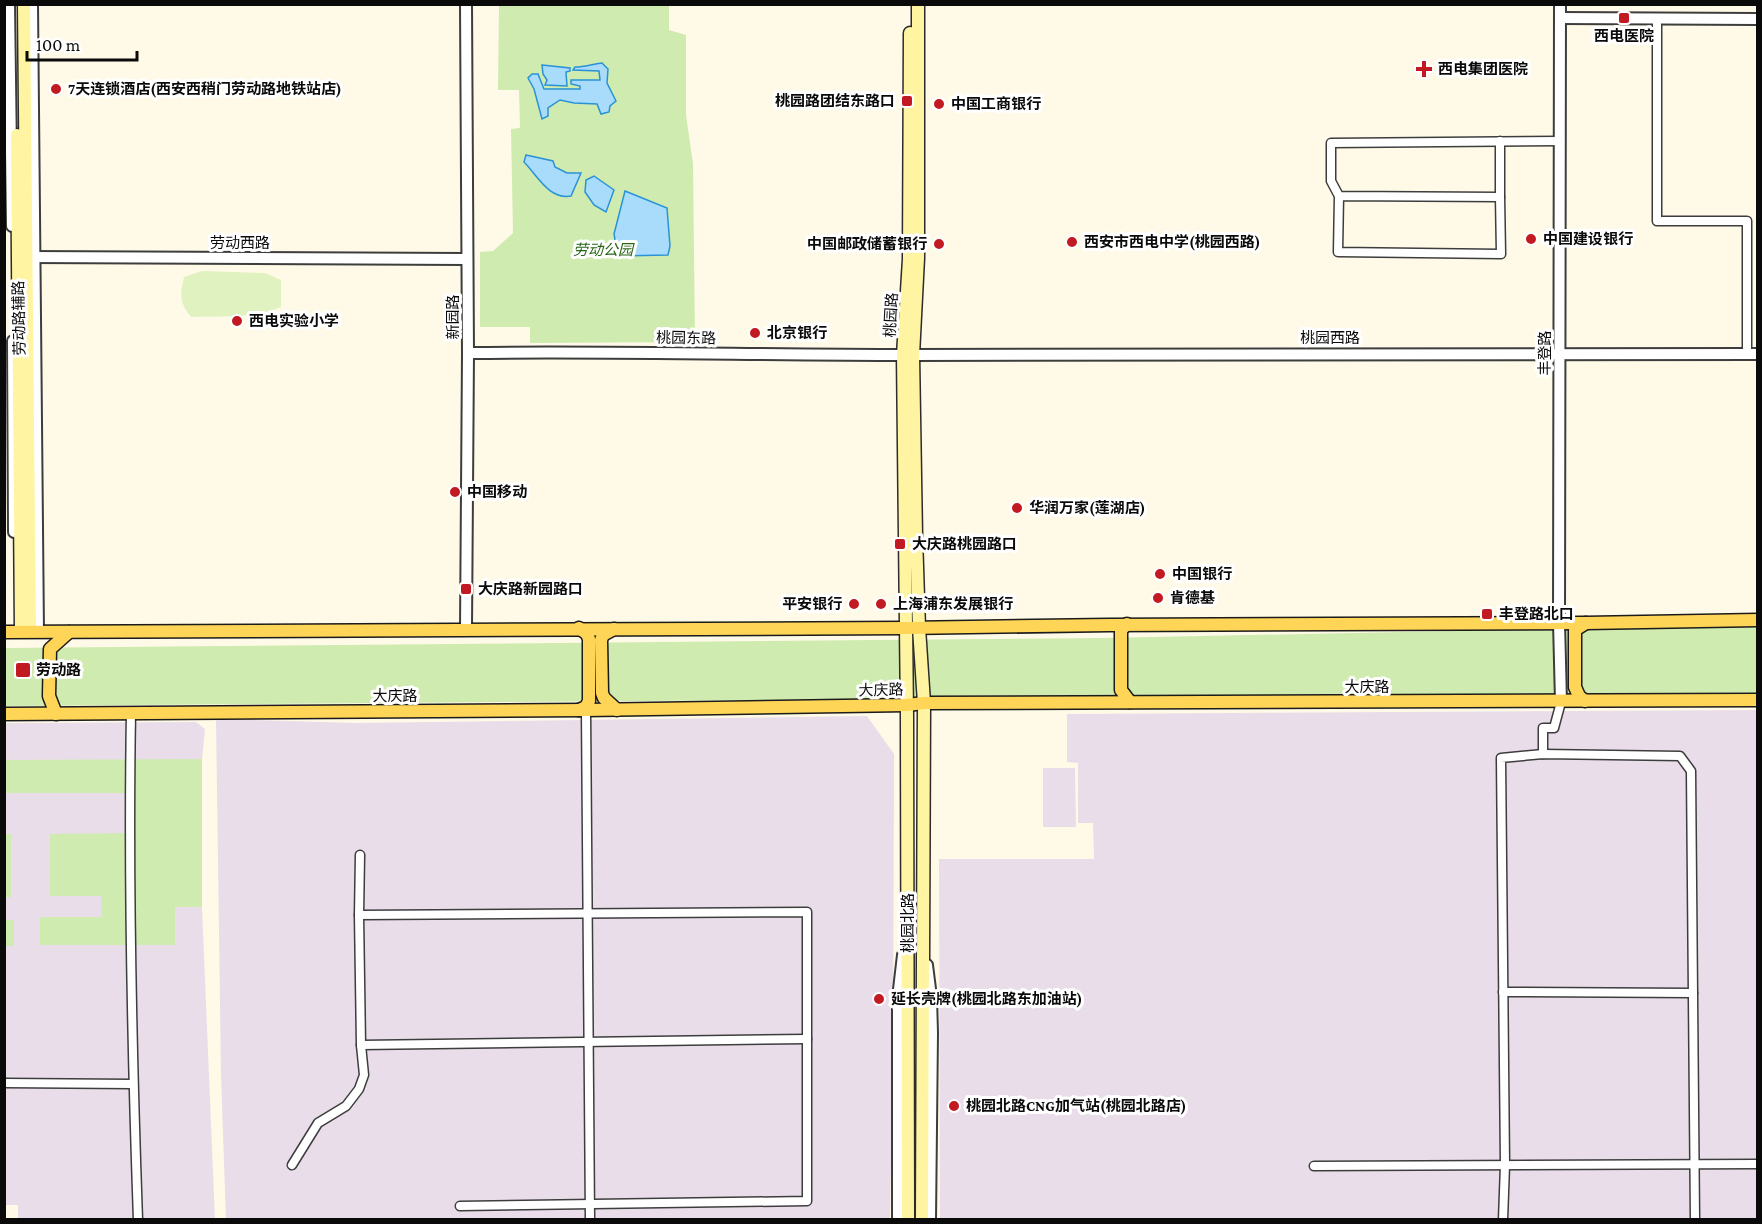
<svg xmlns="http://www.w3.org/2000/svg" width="1762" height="1224" font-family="'Crimson Pro','Noto Sans SC',serif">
  <rect width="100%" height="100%" fill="#fffae7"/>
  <g fill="#e9ddea">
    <path d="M1757 710V1219H940L939 859H1094L1093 823H1078V763L1067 762V714Z"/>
    <path d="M867 716 894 754 893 1048 890 1219H226L221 1077 216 719 355 723Z"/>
    <path d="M196 722 205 729 202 759V907L215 1219H18V1205H5L4 723Z"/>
    <path d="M1043 768H1075L1076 827H1043Z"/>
  </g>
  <g fill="#cfebaf">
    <path d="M499 5H669V30L686 35V115L693 164 695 342 530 343V327H480V252L493 251 513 233 511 129 520 128 519 90H498Z"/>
    <path d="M1757 625 1758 694 882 699 5 706 4 648 1101 638Z"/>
    <path d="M202 759V907H175V945H40V917H102L101 896H50V834L128 833 127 793H5L4 760Z"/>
    <path d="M4 834H11V897H5Z"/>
    <path d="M4 920H14V946H5Z"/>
  </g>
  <path fill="#e1f2c1" d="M202 271 265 273 281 280V307C253 319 220 316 191 317 179 302 180 295 184 277Z"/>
  <g fill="#a8dcfa" stroke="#2a92d6" stroke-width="1.5">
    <path d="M602 63 608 69 607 83 616 101 610 106 609 112 601 114 597 104 574 103 560 100 548 108V116L542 119 534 89 528 78 532 74H538L544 89H580V86L571 84V80H600L599 71 573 70 575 67C585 67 592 64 602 63Z"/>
    <path d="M542 65 570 68V71L566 72 567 86 545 85 547 80 543 74Z"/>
    <path d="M526 155 553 161 555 167 567 173H581L571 196C549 200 537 175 524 162Z"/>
    <path d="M594 176 614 190 606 212 594 205 585 192 586 180Z"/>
    <path d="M625 191 667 208 670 246 668 255 618 256 614 234Z"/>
  </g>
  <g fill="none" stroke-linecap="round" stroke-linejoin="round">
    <defs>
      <g id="minor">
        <path d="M1657 18V221H1747V354"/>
        <path d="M1500 141V197"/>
        <path d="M1339 196 1500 197 1501 254 1338 252 1339 196 1331 181V143L1560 141"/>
        <path d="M586 710 590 1220"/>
        <path d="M131 713C128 882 132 1051 138 1220"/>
        <path d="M1543 754V728H1554L1561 702"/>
        <path d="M359 915 807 912V1201L460 1206"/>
        <path d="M1503 992 1693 993"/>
        <path d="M361 1045 807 1039"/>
        <path d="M4 1083 133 1084"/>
        <path d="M292 1165 318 1123 346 1106 359 1089 364 1075 361 1045 359 915 360 855"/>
        <path d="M1314 1166 1758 1164"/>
        <path d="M1503 1220 1505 1165 1501 758 1543 754 1680 756 1691 771 1695 1220"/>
      </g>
      <g id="tertiary">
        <path d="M9 4 12 226"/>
        <path d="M32 4 38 632"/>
        <path d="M1560 4 1559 622 1561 702"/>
        <path d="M1560 18 1758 19"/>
        <path d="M27 257 467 259"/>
        <path d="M13 341 14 532"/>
        <path d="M468 353C615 351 761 355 908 355 1191 355 1474 352 1758 354"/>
        <path d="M466 629 468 353 466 4"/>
        <path d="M927 965 931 997 932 1033 930 1220"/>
        <path d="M898 1220V998L903 955"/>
      </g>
      <g id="secondary">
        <path d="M24 4 30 631"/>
        <path d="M918 4V258L913 355 916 536 919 628 924 703 922 1220"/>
        <path d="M17 135 21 631"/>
        <path d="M908 1220 907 717 903 355 909 259 910 33"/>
      </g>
      <g id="primary">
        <path d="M1127 624 1121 630V690L1130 702"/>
        <path d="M579 628 587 634 589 639V701L586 707 579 710"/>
        <path d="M614 629 603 635 601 640 602 693 604 698 617 710"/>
        <path d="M4 632 906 628 1109 625 1586 623 1758 620"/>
        <path d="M1585 701 1579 696 1575 687V630L1586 623"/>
        <path d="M4 714 586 710 907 705 924 703 1758 700"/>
        <path d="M56 714 49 696 50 649 69 632"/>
      </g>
    </defs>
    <use href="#minor" stroke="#3d3d3d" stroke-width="11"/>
    <use href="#tertiary" stroke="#3d3d3d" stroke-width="14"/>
    <use href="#secondary" stroke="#2c2c2c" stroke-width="15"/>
    <use href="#primary" stroke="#1b1b1b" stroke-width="15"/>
    <use href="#minor" stroke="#fff" stroke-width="8"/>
    <use href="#tertiary" stroke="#fff" stroke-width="10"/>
    <use href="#secondary" stroke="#fff4a2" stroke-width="12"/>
    <use href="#primary" stroke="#ffd557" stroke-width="12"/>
  </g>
  <g fill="#c21a23" stroke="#fff" stroke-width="2">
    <rect x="1618" y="12" width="12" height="12" rx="3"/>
    <path d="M1421 60h6v6h6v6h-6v6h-6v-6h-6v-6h6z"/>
    <circle cx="56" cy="89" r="6"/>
    <rect x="901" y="95" width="12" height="12" rx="3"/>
    <circle cx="939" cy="104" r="6"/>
    <circle cx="1531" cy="239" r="6"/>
    <circle cx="1072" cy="242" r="6"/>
    <circle cx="939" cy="244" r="6"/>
    <circle cx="237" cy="321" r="6"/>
    <circle cx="755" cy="333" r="6"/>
    <circle cx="455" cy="492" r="6"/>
    <circle cx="1017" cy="508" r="6"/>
    <rect x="894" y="538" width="12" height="12" rx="3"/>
    <circle cx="1160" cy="574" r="6"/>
    <rect x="460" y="583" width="12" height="12" rx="3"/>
    <circle cx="1158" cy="598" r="6"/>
    <circle cx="854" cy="604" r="6"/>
    <circle cx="881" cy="604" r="6"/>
    <rect x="1481" y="608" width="12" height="12" rx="3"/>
    <rect x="15" y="662" width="16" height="16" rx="3"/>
    <circle cx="879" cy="999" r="6"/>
    <circle cx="954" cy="1106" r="6"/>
  </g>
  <g text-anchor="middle" stroke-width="6" stroke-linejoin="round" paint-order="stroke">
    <g font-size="15" font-weight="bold" fill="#0a0a0a" stroke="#fff" text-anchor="start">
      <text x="1624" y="41" text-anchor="middle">西电医院</text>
      <text x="1438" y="74">西电集团医院</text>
      <text x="68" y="94">7天连锁酒店(西安西稍门劳动路地铁站店)</text>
      <text x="895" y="106" text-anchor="end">桃园路团结东路口</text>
      <text x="951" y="109">中国工商银行</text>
      <text x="1543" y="244">中国建设银行</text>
      <text x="1084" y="247">西安市西电中学(桃园西路)</text>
      <text x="927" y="249" text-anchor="end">中国邮政储蓄银行</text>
      <text x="249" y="326">西电实验小学</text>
      <text x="767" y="338">北京银行</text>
      <text x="467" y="497">中国移动</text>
      <text x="1029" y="513">华润万家(莲湖店)</text>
      <text x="912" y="549">大庆路桃园路口</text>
      <text x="1172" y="579">中国银行</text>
      <text x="478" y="594">大庆路新园路口</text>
      <text x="1170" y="603">肯德基</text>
      <text x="842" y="609" text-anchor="end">平安银行</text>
      <text x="893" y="609">上海浦东发展银行</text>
      <text x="1499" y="619">丰登路北口</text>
      <text x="36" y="675">劳动路</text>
      <text x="891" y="1004">延长壳牌(桃园北路东加油站)</text>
      <text x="966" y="1111">桃园北路CNG加气站(桃园北路店)</text>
    </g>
    <g font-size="15" fill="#0a0a0a" stroke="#fff">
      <text x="240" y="248">劳动西路</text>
      <text transform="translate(891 315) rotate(-87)" y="5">桃园路</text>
      <text transform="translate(453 317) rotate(-90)" y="5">新园路</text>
      <text transform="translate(19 318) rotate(-91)" y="5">劳动路辅路</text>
      <text transform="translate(686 338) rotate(1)" y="5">桃园东路</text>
      <text x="1330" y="343">桃园西路</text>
      <text transform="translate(1545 353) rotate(-90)" y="5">丰登路</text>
      <text x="1367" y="692">大庆路</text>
      <text transform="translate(881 690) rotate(-1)" y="5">大庆路</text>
      <text x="395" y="701">大庆路</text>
      <text transform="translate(908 923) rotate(-90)" y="5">桃园北路</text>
    </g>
    <g font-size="15" font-style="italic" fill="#286517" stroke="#fff">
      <text x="603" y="255">劳动公园</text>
    </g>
  </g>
  <rect width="1762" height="1224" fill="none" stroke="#0a0a0a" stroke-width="12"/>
  <path d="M27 51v9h110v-9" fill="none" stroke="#0a0a0a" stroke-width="3"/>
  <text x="36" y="51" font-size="18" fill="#0a0a0a" stroke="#ffffff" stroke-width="4.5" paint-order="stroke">100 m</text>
</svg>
